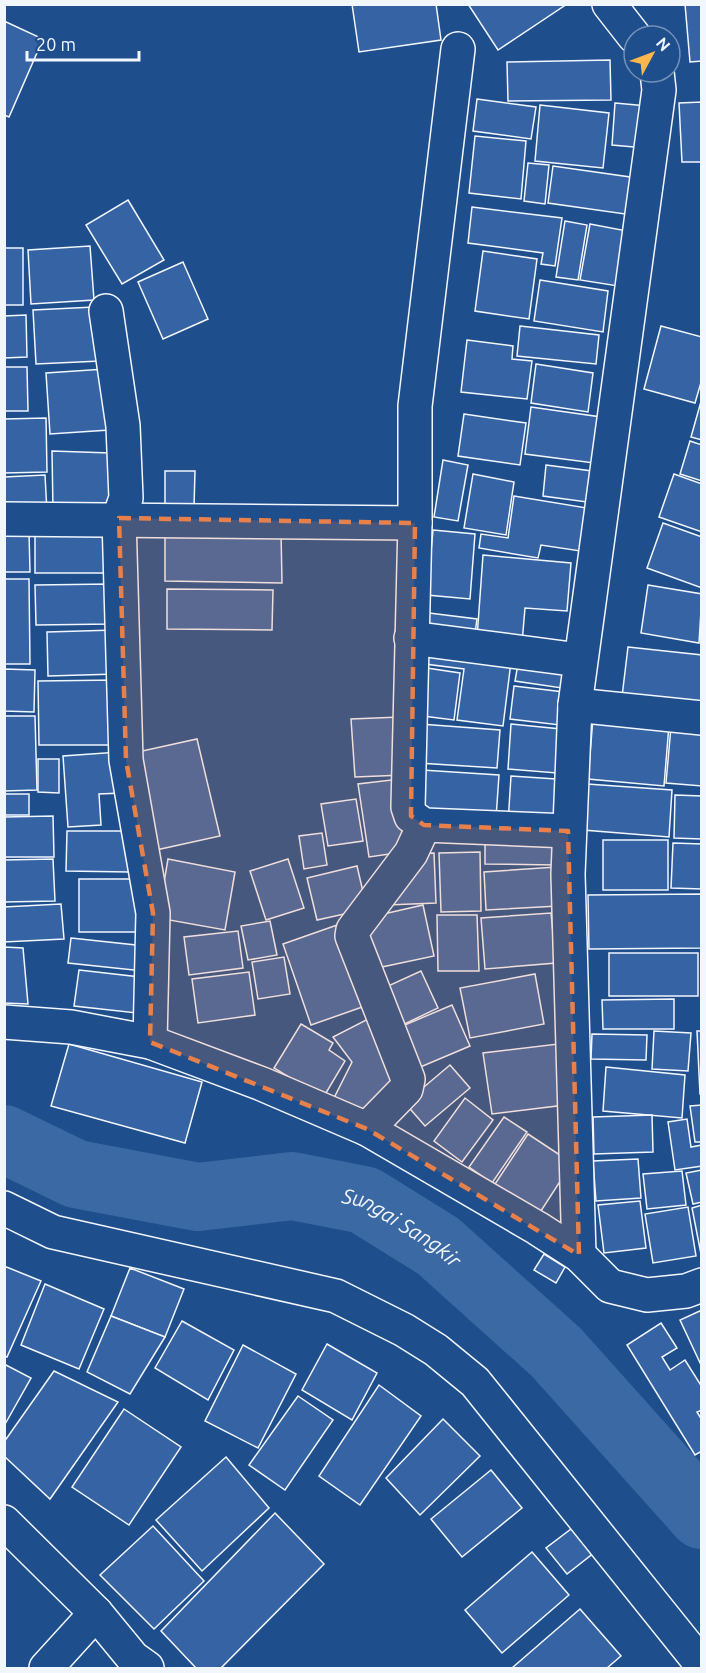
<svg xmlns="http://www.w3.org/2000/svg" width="706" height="1673" font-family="Ubuntu,sans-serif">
  <rect width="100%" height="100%" fill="#1f4e8c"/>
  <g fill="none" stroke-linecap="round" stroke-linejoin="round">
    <path stroke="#3b69a3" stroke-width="68" id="s1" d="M4 1139 76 1174 198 1197 292 1186 364 1200 438 1246 556 1352 702 1515"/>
  </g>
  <g fill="#3563a3" stroke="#f2f6ff" stroke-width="1.5">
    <path d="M352 4H436L441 40 359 52Z"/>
    <path d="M468 4H567L498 50Z"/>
    <path d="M685 4H702V61L690 62Z"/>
    <path d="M4 21 43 39 9 117 4 115Z"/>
    <path d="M610 60 611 100 508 101 507 62Z"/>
    <path d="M477 99 536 107 531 139 473 131Z"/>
    <path d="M702 102V162H682L679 103Z"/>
    <path d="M615 103 647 106 645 148 612 145Z"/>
    <path d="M540 105 609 113 603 168 535 161Z"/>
    <path d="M475 136 526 141 521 199 469 193Z"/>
    <path d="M528 163 549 165 545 204 524 201Z"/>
    <path d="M553 166 637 178 632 215 548 203Z"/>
    <path d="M128 200 164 260 122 284 86 225Z"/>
    <path d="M472 207 562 218 555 266 541 264 543 253 468 243Z"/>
    <path d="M565 221 587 225 578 280 556 277Z"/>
    <path d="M590 224 627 231 618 286 580 280Z"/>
    <path d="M90 246 94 300 31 304 28 250Z"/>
    <rect x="4" y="248" width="19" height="57"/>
    <path d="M483 251 537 259 529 319 475 311Z"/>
    <path d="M183 262 208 319 163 339 138 282Z"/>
    <path d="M540 280 608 291 603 332 534 321Z"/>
    <path d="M94 307 100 361 36 364 33 310Z"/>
    <path d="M26 315 27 357 4 358V316Z"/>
    <path d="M520 326 599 335 596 364 517 356Z"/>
    <path d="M661 326 702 337V379L695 403 644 389Z"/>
    <path d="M467 340 513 346 512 359 532 361 527 399 461 392Z"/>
    <path d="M536 364 593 373 588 412 531 403Z"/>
    <path d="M4 367H27L28 411H4Z"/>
    <path d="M105 369 109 430 50 434 46 373Z"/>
    <path d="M702 398V440L691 437Z"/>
    <path d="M531 407 601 417 594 463 525 454Z"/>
    <path d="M464 414 526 423 520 465 458 456Z"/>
    <path d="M46 418 47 472 4 473V419Z"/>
    <path d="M690 441 702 445V481L680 474Z"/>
    <path d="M52 451 110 453 113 510 53 511Z"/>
    <path d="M443 460 468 465 458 521 434 517Z"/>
    <path d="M546 465 592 471 587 502 543 496Z"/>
    <path d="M165 471H195L194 507H165Z"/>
    <path d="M473 474 514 482 506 535 464 528Z"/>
    <path d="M674 474 702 484V532L659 517Z"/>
    <path d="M45 475 47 512 4 513V477Z"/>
    <path d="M514 496 593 509 587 552 541 545 538 558 479 548 481 534 508 538Z"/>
    <path d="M663 523 702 537V588L647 568Z"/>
    <path d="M35 530H103L104 573H35Z"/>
    <path d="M433 530 475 534 470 599 427 595Z"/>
    <path d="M4 532H29L30 572H4Z"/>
    <path d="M165 532H281L282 583 165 581Z"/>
    <path d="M483 555 571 563 567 611 525 608 522 643 477 638Z"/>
    <path d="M4 579H29L30 664H4Z"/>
    <path d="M110 584 111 624 36 625 35 585Z"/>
    <path d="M648 585 702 594 699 643 641 633Z"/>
    <path d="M167 589 273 590 272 630 167 629Z"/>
    <path d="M429 613 477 619 474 641 426 636Z"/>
    <path d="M115 630 117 674 48 676 47 632Z"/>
    <path d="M420 642 512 654 503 726 457 720 464 669 417 663Z"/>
    <path d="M628 647 702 655V714L621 705Z"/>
    <path d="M519 658 566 666 562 688 515 681Z"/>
    <path d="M420 667 460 673 454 720 415 715Z"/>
    <path d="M4 669 35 670 34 712 4 711Z"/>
    <path d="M117 680 118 745H39L38 681Z"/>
    <path d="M514 686 564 692 560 725 510 719Z"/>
    <path d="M4 716H35L37 790 4 791Z"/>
    <path d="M400 717 403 775 355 777 351 719Z"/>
    <path d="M593 718 669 725 664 786 588 779Z"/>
    <path d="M420 724 500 730 497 768 418 763Z"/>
    <path d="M511 724 561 729 557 773 508 769Z"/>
    <path d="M671 727 702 730V786L666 783Z"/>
    <path d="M197 739 220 836 156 850 133 753Z"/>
    <path d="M119 752 122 793 99 794 101 825 68 827 63 756Z"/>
    <path d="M38 759H59V793L38 792Z"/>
    <path d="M422 770 499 775 496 818 419 813Z"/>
    <path d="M511 776 556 779 554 826 508 823Z"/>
    <path d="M400 779 410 851 369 857 358 784Z"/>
    <path d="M587 784 672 790 669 837 583 830Z"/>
    <rect x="4" y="794" width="25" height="21"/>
    <path d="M675 795 702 796V839L674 838Z"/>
    <path d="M356 799 363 841 328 846 321 804Z"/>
    <path d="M53 816 54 857H4V817Z"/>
    <path d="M67 831H130L129 872 66 871Z"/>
    <path d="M322 833 327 865 304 869 299 836Z"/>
    <path d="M485 835H557V865L485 864Z"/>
    <rect x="603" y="840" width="65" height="50"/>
    <path d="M673 843 702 844V889L671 888Z"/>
    <path d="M480 852 481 911 441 912 439 853Z"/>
    <path d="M434 853 436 903 388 905 413 854Z"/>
    <path d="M53 859 55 901 4 902V860Z"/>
    <path d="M168 859 235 872 225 930 158 918Z"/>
    <path d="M288 859 304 908 266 920 250 871Z"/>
    <path d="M357 866 367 909 317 920 307 878Z"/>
    <path d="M556 867 558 906 486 910 484 872Z"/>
    <path d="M79 879H141L142 932H79Z"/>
    <path d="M702 894V948L589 949 588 895Z"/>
    <path d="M61 904 64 939 4 942V907Z"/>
    <path d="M423 905 434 956 377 968 366 918Z"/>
    <path d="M551 913 556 963 485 969 481 918Z"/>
    <path d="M437 915H477L479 971H438Z"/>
    <path d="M270 921 277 955 248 960 241 926Z"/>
    <path d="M340 924 368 1005 311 1025 283 944Z"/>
    <path d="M238 931 243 968 189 975 184 937Z"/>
    <path d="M71 938 145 946 143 971 68 963Z"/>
    <path d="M4 947 23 948 28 1004 4 1003Z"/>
    <rect x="609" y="953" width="89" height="43"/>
    <path d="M284 957 290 994 258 999 252 962Z"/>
    <path d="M79 970 140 977 137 1013 74 1006Z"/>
    <path d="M421 971 438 1008 394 1029 377 991Z"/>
    <path d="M249 972 255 1015 198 1023 192 979Z"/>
    <path d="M535 974 544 1024 470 1038 460 988Z"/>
    <path d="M674 999V1029H603L602 1000Z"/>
    <path d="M452 1005 470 1046 411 1071 393 1030Z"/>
    <path d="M376 1015 404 1080 366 1117 333 1100 352 1062 333 1037Z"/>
    <path d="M301 1024 333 1043 329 1050 345 1061 323 1098 274 1068Z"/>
    <path d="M654 1031 691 1033 688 1071 652 1069Z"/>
    <path d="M697 1031H702V1094H700Z"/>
    <path d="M592 1034 647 1035 646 1060 591 1059Z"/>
    <path d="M69 1044 202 1082 185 1143 51 1106Z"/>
    <path d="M558 1044 565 1105 492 1114 483 1053Z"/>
    <path d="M450 1065 470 1088 425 1126 405 1103Z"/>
    <path d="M606 1067 685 1075 682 1118 603 1111Z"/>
    <path d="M465 1098 493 1120 462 1162 434 1141Z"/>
    <path d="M702 1105V1142H695L690 1106Z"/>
    <path d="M652 1115 653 1152 594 1154 593 1117Z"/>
    <path d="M504 1117 527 1132 492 1183 469 1167Z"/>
    <path d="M687 1119 691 1147 702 1145V1166L675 1170 668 1122Z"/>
    <path d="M528 1134 572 1163 539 1214 495 1184Z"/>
    <path d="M638 1159 641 1198 596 1201 593 1161Z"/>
    <path d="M702 1170V1202L693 1204 686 1173Z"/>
    <path d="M682 1171 686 1205 647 1209 643 1174Z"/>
    <path d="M640 1201 646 1248 604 1253 598 1205Z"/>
    <path d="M702 1205V1254H701L692 1208Z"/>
    <path d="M688 1207 696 1256 653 1263 645 1214Z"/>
    <path d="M544 1254 565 1267 556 1283 534 1270Z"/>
    <path d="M4 1266 41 1281 7 1357 4 1356Z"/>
    <path d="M130 1268 184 1289 165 1337 111 1316Z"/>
    <path d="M45 1284 104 1309 79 1369 21 1345Z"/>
    <path d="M702 1310V1367L680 1320Z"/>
    <path d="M111 1316 165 1337 130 1394 87 1372Z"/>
    <path d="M182 1321 234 1350 208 1400 155 1368Z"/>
    <path d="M661 1323 677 1348 662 1357 670 1370 685 1360 702 1387V1410L697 1412 702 1420V1451L695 1455 627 1345Z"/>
    <path d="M327 1344 377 1373 352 1420 302 1390Z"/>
    <path d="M243 1345 296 1374 258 1448 205 1421Z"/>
    <path d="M4 1364 31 1378 4 1426Z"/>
    <path d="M54 1371 118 1402 50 1499 4 1456V1442Z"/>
    <path d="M379 1385 421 1416 360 1505 319 1476Z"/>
    <path d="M298 1396 333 1420 285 1490 249 1465Z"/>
    <path d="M124 1409 181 1447 129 1525 72 1487Z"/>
    <path d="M443 1419 480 1456 420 1515 386 1478Z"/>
    <path d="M226 1457 269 1508 202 1571 156 1520Z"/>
    <path d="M491 1470 522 1508 462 1557 431 1519Z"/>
    <path d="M275 1513 324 1564 221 1668H196L161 1631Z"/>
    <path d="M153 1526 204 1581 154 1629 100 1575Z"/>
    <path d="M575 1526 595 1552 567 1574 546 1548Z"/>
    <path d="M532 1552 569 1595 502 1653 465 1610Z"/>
    <path d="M580 1609 621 1656 607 1668H512Z"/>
  </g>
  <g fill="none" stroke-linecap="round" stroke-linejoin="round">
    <defs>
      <g id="street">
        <path d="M609 4 634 36"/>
        <path d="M458 49 415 406V523L408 807 411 816 424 825 568 831"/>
        <path d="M106 311 123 426 126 498 119 518 126 760 153 913 150 1042"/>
        <path d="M4 519 415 523"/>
        <path d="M411 638 579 660"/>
        <path d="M575 705 702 718"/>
        <path d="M367 1129 406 1089 408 1079 352 936 353 930 411 853 424 825"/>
        <path d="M4 1208 53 1232 336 1296 404 1330 436 1350 475 1382 702 1665"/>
        <path d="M579 1255 568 874 575 705 659 90 657 72"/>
        <path d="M4 1522 96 1613 133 1658 147 1668"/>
        <path d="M46 1668 96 1613"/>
      </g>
      <path id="secondary" d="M4 1022 71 1027 150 1042 262 1084 367 1129 537 1228 579 1255 610 1286 647 1295 686 1291 702 1285"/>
    </defs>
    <use href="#street" stroke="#f2f6ff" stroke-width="36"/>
    <use href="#secondary" stroke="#f2f6ff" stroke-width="36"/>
    <use href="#street" stroke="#1f4e8c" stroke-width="33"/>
    <use href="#secondary" stroke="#1f4e8c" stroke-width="33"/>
  </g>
  <path fill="#ea8049" fill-opacity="0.2" stroke="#ea8049" stroke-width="4.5" stroke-dasharray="12 8" stroke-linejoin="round" d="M119 518 415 523 411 816 424 825 568 831 579 1255 367 1129 150 1042 153 913 126 760Z"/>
  <g text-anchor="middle" stroke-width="4.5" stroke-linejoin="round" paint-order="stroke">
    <g font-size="21" font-style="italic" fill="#f2f6ff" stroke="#1f4e8c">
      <text dy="7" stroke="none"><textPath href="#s1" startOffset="418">Sungai Sangkir</textPath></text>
    </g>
  </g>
  <rect width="706" height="1673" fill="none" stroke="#f2f6ff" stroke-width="12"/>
  <g transform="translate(652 54) rotate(49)"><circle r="28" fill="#1f4e8c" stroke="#7391ba" stroke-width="1.5"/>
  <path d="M0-4.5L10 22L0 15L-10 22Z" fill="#ffb74d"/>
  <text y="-9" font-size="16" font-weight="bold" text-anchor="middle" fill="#f2f6ff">N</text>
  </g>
  <path d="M27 51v9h112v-9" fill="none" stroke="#f2f6ff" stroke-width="3"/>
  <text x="36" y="51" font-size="18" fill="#f2f6ff" stroke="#1f4e8c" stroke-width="4.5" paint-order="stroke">20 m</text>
</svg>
